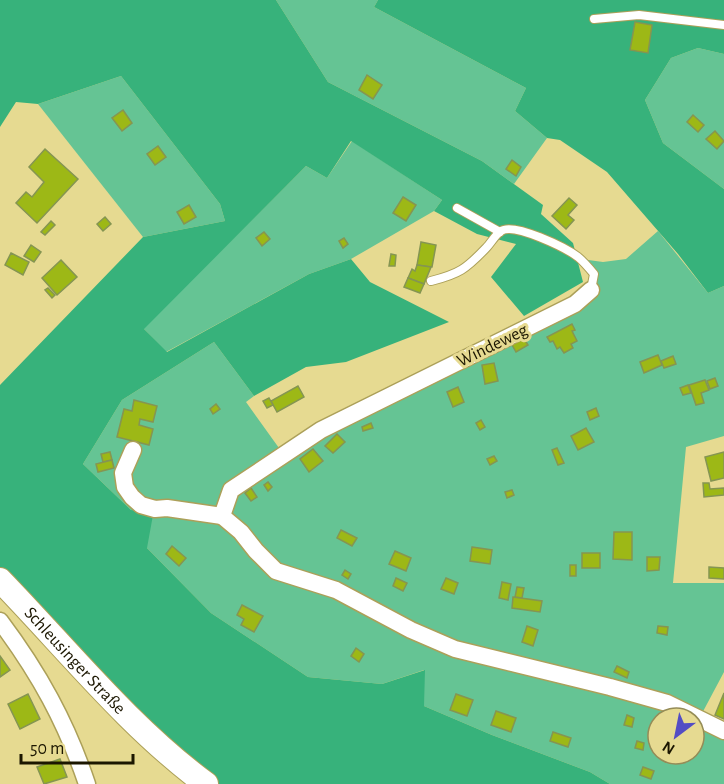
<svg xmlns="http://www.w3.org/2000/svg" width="724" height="784" font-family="'Alegreya Sans',sans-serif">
  <rect width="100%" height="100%" fill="#e6da91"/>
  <g fill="#65c494" fill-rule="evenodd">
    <path d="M276 0H378L374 7 526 88 515 111 547 138 514 184 482 161 328 82Z"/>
    <path d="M698 48 724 54V189L663 143 645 100 671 58Z"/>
    <path d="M121 76 220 204 225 221 143 237 38 104Z"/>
    <path d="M352 141 442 200 434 211 351 259 309 274 166 352 143 328 306 166 327 178Z"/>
    <path d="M658 231 708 293 724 286V436L686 447 673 583H724V672L699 719 724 731V784H610L590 772 492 735 424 706V670L382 684 308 677 211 613 147 548 131 510 83 464 122 400 214 342 254 396 246 402 284 455 575 304 594 274 581 259 603 262 626 259ZM658 718H694V754H658Z"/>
  </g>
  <g fill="#37b27b">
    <path d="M0 0H276L328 82 482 161 543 205 541 214 573 243 583 282 524 316 491 277 516 244 477 234 434 211 442 200 351 141 327 178 306 166 144 329 167 352 309 274 351 259 370 282 449 322 346 362 306 367 254 396 214 342 122 400 83 464 131 510 153 515 147 548 211 613 308 677 382 684 425 670 424 706 492 735 590 772 610 784H206L0 580V385L143 237 225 221 220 204 121 76 38 104 16 102 0 127Z"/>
    <path d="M378 0H724V54L698 48 671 58 645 100 663 143 724 189V286L708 293 678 254 607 172 560 140 547 138 515 111 526 88 374 7Z"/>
  </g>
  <g fill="#9db816" stroke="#859552" stroke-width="1.5">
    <path d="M635 22 652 25 648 53 630 50Z"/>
    <path d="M367 75 382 85 373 99 359 90Z"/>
    <path d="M123 110 132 123 122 131 112 118Z"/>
    <path d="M693 115 704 125 698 132 687 122Z"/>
    <path d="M715 131 724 141 717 149 706 139Z"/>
    <path d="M158 146 166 157 155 165 147 154Z"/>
    <path d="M45 149 78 179 37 223 16 203 26 192 32 197 44 182 29 167Z"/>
    <path d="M512 160 521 167 516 176 506 169Z"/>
    <path d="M403 197 416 205 406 221 393 213Z"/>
    <path d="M569 198 577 205 568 215 574 220 566 229 552 216Z"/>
    <path d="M189 205 196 217 184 224 177 212Z"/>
    <path d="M105 217 111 224 103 231 97 224Z"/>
    <path d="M51 221 55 225 45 235 41 232Z"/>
    <path d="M264 232 270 239 262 246 256 238Z"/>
    <path d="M344 238 348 244 343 248 339 241Z"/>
    <path d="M421 242 436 245 432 267 417 265Z"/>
    <path d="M31 245 41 252 34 262 24 256Z"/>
    <path d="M11 253 29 262 23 275 5 265Z"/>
    <path d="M391 254 396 255 395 266H389Z"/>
    <path d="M61 260 77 277 57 295 42 278Z"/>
    <path d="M417 265 431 267 424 284 408 278 412 269 415 271Z"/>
    <path d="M408 278 424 284 420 293 404 287Z"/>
    <path d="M48 288 55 295 52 298 45 290Z"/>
    <path d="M572 324 575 330 572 331 577 341 571 344 573 348 564 353 560 347 557 349 553 341 550 342 547 337Z"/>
    <path d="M523 337 528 345 516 352 511 343Z"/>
    <path d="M658 355 662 365 644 373 640 362Z"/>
    <path d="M673 356 676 364 664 368 661 361Z"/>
    <path d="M494 363 498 381 485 384 482 365Z"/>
    <path d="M715 378 718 386 710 389 707 381Z"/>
    <path d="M705 380 709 390 701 393 704 403 696 405 689 385Z"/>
    <path d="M688 385 691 393 683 395 680 388Z"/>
    <path d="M298 386 304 397 277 412 271 401Z"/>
    <path d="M458 387 464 402 453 407 447 392Z"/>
    <path d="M269 398 273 405 267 408 263 401Z"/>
    <path d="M134 400 157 406 153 422 140 419 139 425 153 429 149 445 117 437 124 409 132 411Z"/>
    <path d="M216 404 220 409 213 414 210 409Z"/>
    <path d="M596 408 599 416 590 420 587 412Z"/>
    <path d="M481 420 485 427 480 430 476 423Z"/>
    <path d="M371 423 373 428 363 431 362 427Z"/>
    <path d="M586 428 594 442 578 450 571 436Z"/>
    <path d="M337 434 345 442 333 453 325 446Z"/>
    <path d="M557 448 564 463 558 465 552 450Z"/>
    <path d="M313 449 323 461 309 472 300 459Z"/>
    <path d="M110 452 112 460 103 462 101 454Z"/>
    <path d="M724 452V478L711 481 705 457Z"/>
    <path d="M494 456 497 461 490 465 487 459Z"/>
    <path d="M112 460 114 468 98 472 96 464Z"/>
    <path d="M268 482 272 487 268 491 264 485Z"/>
    <path d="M703 483H709L710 489 724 488V495L704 497Z"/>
    <path d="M251 488 257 497 251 501 245 493Z"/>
    <path d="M512 490 514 495 507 498 505 492Z"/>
    <path d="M341 530 357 538 352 546 337 538Z"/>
    <path d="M614 532H632V560L613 559Z"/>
    <path d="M172 546 186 558 179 566 166 554Z"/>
    <path d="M472 547 492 550 490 564 470 561Z"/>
    <path d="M395 551 411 558 406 571 389 564Z"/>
    <rect x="582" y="553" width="18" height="15"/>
    <path d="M647 557H660L659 570 647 571Z"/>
    <rect x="570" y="565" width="6" height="11"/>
    <path d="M709 567 724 568V579L709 578Z"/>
    <path d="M345 570 351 574 348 579 342 575Z"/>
    <path d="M396 578 407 583 403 591 393 586Z"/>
    <path d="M446 578 458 583 454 594 441 589Z"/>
    <path d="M502 582 511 584 508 600 499 598Z"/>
    <path d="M517 587 524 588 522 598 515 597Z"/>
    <path d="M513 597 542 601 540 612 512 608Z"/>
    <path d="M242 605 263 616 254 632 241 625 244 619 237 615Z"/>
    <path d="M527 626 538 630 533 646 522 642Z"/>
    <path d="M658 626 668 627 667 635 657 633Z"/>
    <path d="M356 648 364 654 359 662 351 656Z"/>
    <path d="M0 656 10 670 0 677Z"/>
    <path d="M617 666 629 672 627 678 614 672Z"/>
    <path d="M724 693V719L715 715Z"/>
    <path d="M28 694 40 719 20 729 8 704Z"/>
    <path d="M456 694 473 700 467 716 450 710Z"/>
    <path d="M496 711 516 718 511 732 491 725Z"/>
    <path d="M627 715 634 718 632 727 624 725Z"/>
    <path d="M553 732 571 738 568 747 550 741Z"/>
    <path d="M637 741 644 743 643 750 635 748Z"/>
    <path d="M60 759 67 777 44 784 37 767Z"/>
    <path d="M643 767 654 771 651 779 640 775Z"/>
  </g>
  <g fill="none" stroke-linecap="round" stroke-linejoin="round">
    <defs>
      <g id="service">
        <path d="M594 19 639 15 724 25"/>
        <path d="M457 208 500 232"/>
        <path d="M431 281C459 274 466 269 486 248 491 243 495 235 501 231 514 222 566 248 578 257 584 262 589 268 594 274L591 290"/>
      </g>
      <g id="minor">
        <path d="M591 290 575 304 321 430 231 490 222 516 241 532 256 551 276 571 336 590 411 630 455 649 610 687 667 703 724 731"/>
        <path d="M133 450 123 473 125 487 132 497 141 505 155 509 167 508 222 516"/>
        <path d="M0 621C39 673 66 722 87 784"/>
      </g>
      <g id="secondary">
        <path id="s1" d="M0 580C67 649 128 726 206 784"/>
      </g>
    </defs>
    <use href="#service" stroke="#aca059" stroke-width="10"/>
    <use href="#minor" stroke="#aca059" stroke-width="19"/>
    <use href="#secondary" stroke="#aca059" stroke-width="26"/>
    <use href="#service" stroke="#fff" stroke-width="8"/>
    <use href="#minor" stroke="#fff" stroke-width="16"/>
    <use href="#secondary" stroke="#fff" stroke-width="24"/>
  </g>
  <g text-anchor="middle" stroke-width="6" stroke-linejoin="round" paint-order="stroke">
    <g font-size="18" fill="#1b1600" stroke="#e6da91">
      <text transform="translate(492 345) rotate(-26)" y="6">Windeweg</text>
      <text dy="6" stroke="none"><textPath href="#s1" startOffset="110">Schleusinger Straße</textPath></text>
    </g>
  </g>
  <g transform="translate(676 736) rotate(212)"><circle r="28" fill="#e6da91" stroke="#958c57" stroke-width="1.5"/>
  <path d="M0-4.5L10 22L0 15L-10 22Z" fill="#534dc4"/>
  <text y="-9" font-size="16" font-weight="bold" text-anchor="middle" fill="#1b1600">N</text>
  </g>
  <path d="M21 754v9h112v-9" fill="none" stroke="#1b1600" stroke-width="3"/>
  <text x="30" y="754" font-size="18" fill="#1b1600" stroke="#e6da91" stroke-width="4.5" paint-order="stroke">50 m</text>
</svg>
